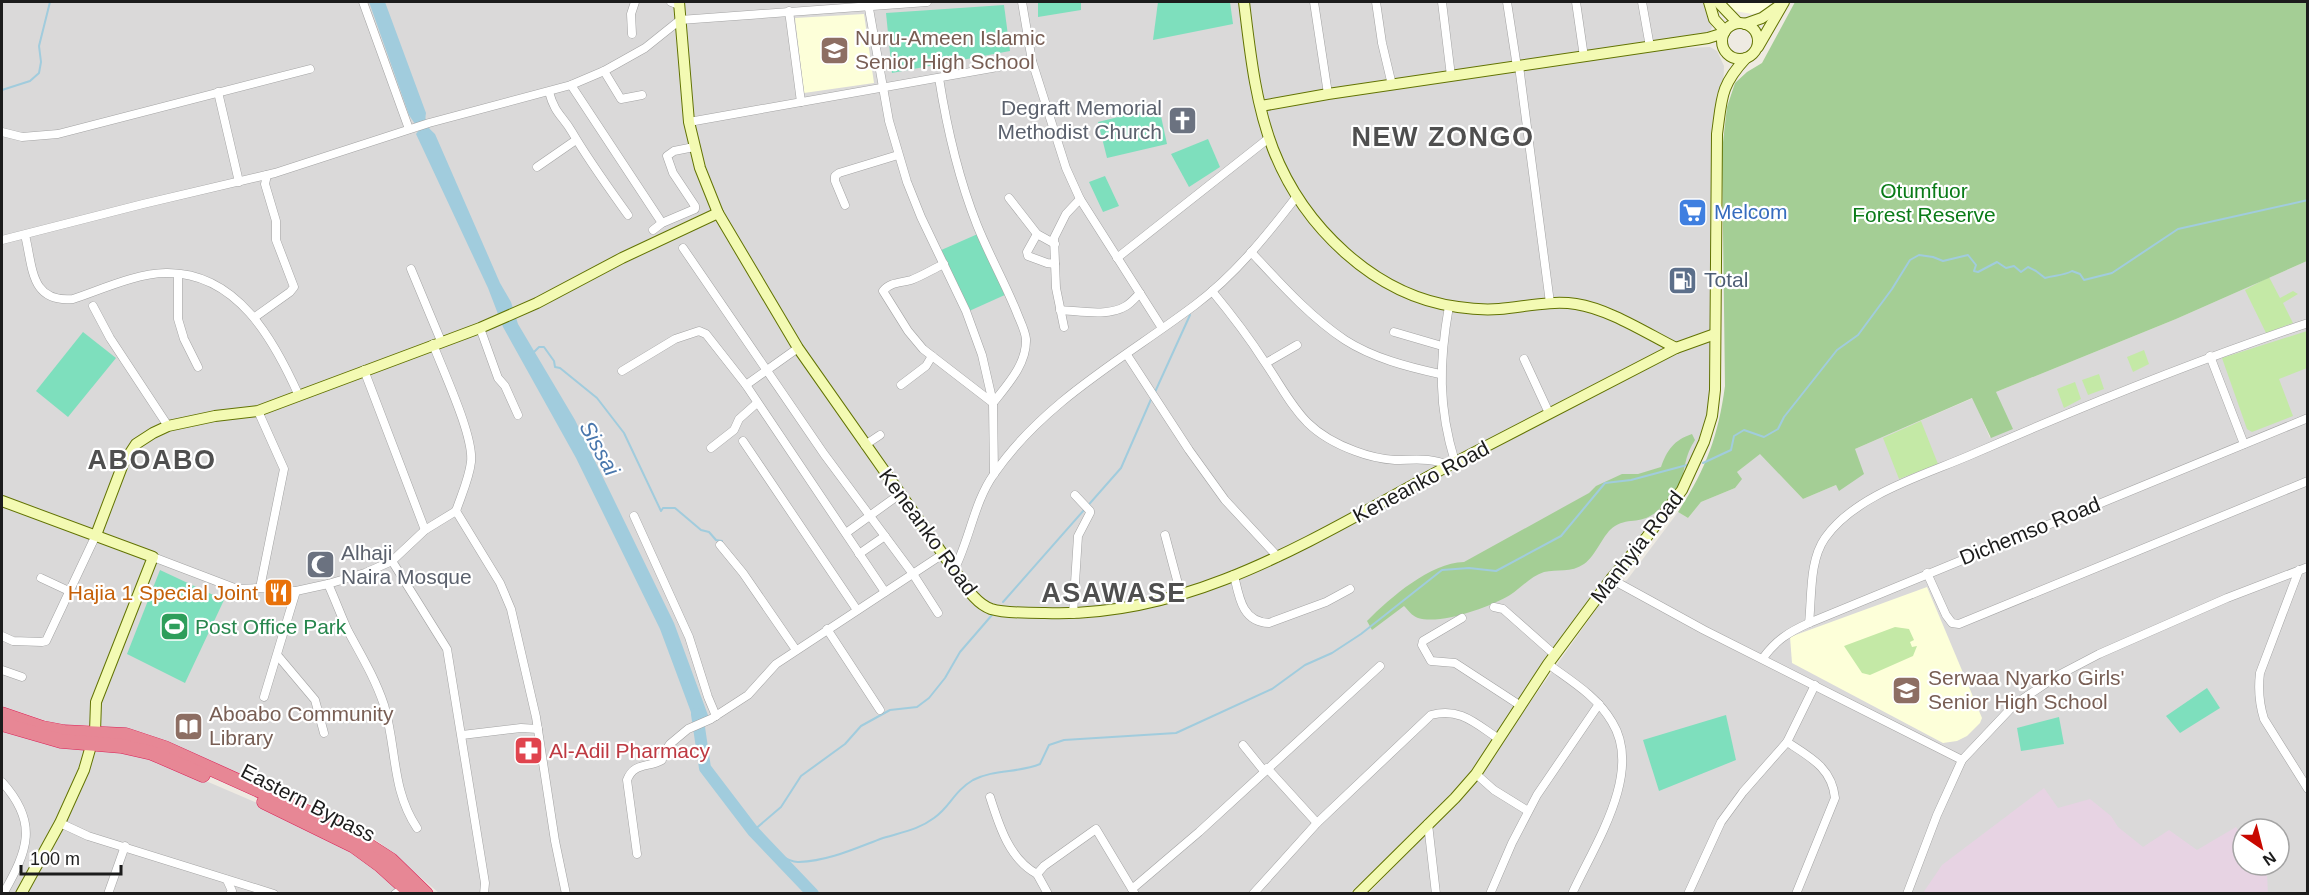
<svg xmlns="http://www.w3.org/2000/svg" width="2309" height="895" font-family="Helvetica,sans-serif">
  <rect width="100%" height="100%" fill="#eeeae2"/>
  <g fill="#dad9d9" fill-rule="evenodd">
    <path d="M2 2H1708L1712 27 1708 36 1685 39 1686 48 1710 47 1717 51 1724 66 1710 393 1706 419 1696 450 1683 481 1469 774 1448 799 1350 893H439L380 843 341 816 147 734 96 725H58L2 706Z"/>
    <path d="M2307 261V893L1368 894 1452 806 1478 776 1612 587 1627 580 1678 512 1688 518 1701 502 1735 488 1736 473 1760 453 1803 499 1836 485 1839 490 1855 449 1973 398 1990 438 1996 392 2176 319ZM2243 829H2279V865H2243Z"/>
    <path d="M2 727 41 743 136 754 178 769 332 835 371 860 404 893H2Z"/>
  </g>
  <path fill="#e7d3e3" d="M2044 788 2058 808 2090 799 2111 816 2118 827 2143 847 2169 830 2197 850 2236 827 2243 837V865H2262L2267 874 2268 893H1923L1942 865Z"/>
  <g fill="#fdffd9">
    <path d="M1725 2H1771L1765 11 1752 14 1735 11Z"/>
    <path d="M864 14 874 83 804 93 795 18Z"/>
    <path d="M1927 587 1982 718 1980 723 1967 736 1957 741 1943 743 1792 663 1790 637Z"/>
  </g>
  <g fill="#c4e9a6">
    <path d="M2269 277 2280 298 2293 291 2298 294 2283 303 2293 323 2266 333 2245 290Z"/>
    <path d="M2307 331V368L2279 379 2293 416 2252 432 2247 429 2222 358Z"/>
    <path d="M2144 350 2149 364 2133 372 2127 357Z"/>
    <path d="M2099 374 2104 389 2088 395 2082 380Z"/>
    <path d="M2075 382 2081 399 2064 408 2057 389Z"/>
    <path d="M1921 421 1938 464 1899 479 1883 438Z"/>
    <path d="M1895 627 1909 629 1914 640 1910 642 1912 647 1917 646 1913 656 1870 675 1862 673 1844 646Z"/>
  </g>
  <g fill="#a4ce95">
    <path d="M1795 2H2307V261L2176 319 1996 392 2013 429 1991 438 1972 398 1855 449 1864 474 1839 491 1836 485 1803 499 1760 454 1737 472 1742 479 1735 488 1701 502 1688 518 1678 512C1706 469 1718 437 1725 386L1722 151 1727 107 1735 83 1747 72 1762 63Z"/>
    <path d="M1692 434 1695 440C1686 455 1687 458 1683 474 1680 486 1667 503 1657 511 1642 525 1630 517 1615 526 1603 533 1597 555 1584 564 1571 573 1557 569 1544 572 1531 576 1521 588 1510 595 1490 607 1441 625 1418 618 1412 616 1408 610 1404 606L1372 630 1367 621C1391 597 1430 563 1464 562L1589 493 1596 486 1622 474H1638L1661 467C1667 450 1674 440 1692 434Z"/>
  </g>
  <g fill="#7edfbd">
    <path d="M1038 2H1081V10L1038 17Z"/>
    <path d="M1158 2H1230L1233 24 1153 40Z"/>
    <path d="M1004 5 1010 51 892 73 886 13Z"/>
    <path d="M1159 107 1167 144 1107 158 1098 122Z"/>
    <path d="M1208 139 1220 167 1189 187 1171 154Z"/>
    <path d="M1105 176 1119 206 1103 212 1089 182Z"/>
    <path d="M980 233 1007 294 967 312 939 251Z"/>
    <path d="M83 332 116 358 68 417 36 391Z"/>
    <path d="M160 570 224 600 185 683 127 654Z"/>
    <path d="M2207 688 2220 708 2180 733 2166 716Z"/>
    <path d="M1726 715 1736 760 1659 791 1643 740Z"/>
    <path d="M2059 717 2064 744 2021 751 2017 728Z"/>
  </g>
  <path fill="#a1ccdd" d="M369 2H385L426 113C424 123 428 128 435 134L500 283 511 302 518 324 575 420 674 623 709 718 695 723 660 629 576 458 503 327 488 288 416 134 419 130 409 115Z"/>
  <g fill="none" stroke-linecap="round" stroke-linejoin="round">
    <g stroke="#a1ccdd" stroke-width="2">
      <path d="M2 90 30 81 39 73 41 62 39 46 50 2"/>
      <path d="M533 353 539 347H544L554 361 555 367 560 368 597 398 624 433 661 511 663 508H675L701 530 709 532 716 540 722 541"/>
      <path d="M1155 392 1190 315"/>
      <path d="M1703 463 1731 450 1734 436 1744 430 1764 437 1778 429 1784 417 1837 350 1858 335 1892 289 1910 260 1919 255 1933 257 1943 261 1968 255 1976 265 1974 271 1978 272 1997 262 2006 268 2014 266 2021 272 2028 267 2036 271 2045 278C2054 275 2063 276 2072 271L2080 274 2084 280 2112 273 2178 229 2308 200"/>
      <path d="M1003 602 1121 468 1152 397"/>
      <path d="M753 831 781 807 801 776 845 744 861 726 890 710 917 707 929 698 945 678 960 652 992 615"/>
      <path d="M774 852C781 856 791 863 799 862 829 861 856 848 883 838 902 832 918 830 934 818 951 806 953 792 973 780 994 769 1019 773 1040 764L1049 745 1064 740 1176 733 1272 689 1305 665 1332 653 1361 634 1442 570 1469 568 1496 571 1561 536 1605 483 1631 480 1687 465"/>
    </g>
    <path stroke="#a1ccdd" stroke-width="12" d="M697 714 705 768 753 831 813 894"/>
    <defs>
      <g id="street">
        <path d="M363 2 409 129"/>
        <path d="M671 2 679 5"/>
        <path d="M1022 2 1032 61 1066 168 1080 199 1162 328"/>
        <path d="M1314 2 1328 94"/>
        <path d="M1376 2 1382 43 1392 85"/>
        <path d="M1442 2 1451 76"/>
        <path d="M1507 2 1517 67"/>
        <path d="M1576 2 1584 57"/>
        <path d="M1642 2 1650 47"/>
        <path d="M868 3 889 121 907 182 921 217 966 311 982 355 993 403 994 474"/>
        <path d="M789 11 801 102"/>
        <path d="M632 34 631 14 635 2"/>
        <path d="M1519 66 1550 303"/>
        <path d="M604 71 621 99 642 95"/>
        <path d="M939 78C947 129 958 177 977 225 989 255 1005 283 1017 313 1020 321 1025 330 1026 339 1027 364 1007 385 993 403L923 349 908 331 883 291C890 282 901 283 911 280 922 276 933 269 944 264"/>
        <path d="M571 85 662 223"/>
        <path d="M218 92 239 182"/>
        <path d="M549 92C555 114 562 115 572 132 589 161 608 187 628 215"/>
        <path d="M689 122 1032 61"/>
        <path d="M2 132 22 137 58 134 310 69"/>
        <path d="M537 167 576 140"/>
        <path d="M1009 198 1037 234 1055 244"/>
        <path d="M845 205 835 181V176L839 173 898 155"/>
        <path d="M653 230 662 223 695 209V206L673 173 667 156 674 151 694 147"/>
        <path d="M1037 234 1027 252 1028 256 1047 263 1055 264"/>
        <path d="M25 235C33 267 30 303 73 299 100 290 137 273 166 273 237 272 274 340 299 396"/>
        <path d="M2 240 143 204 275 173 429 123 571 85 604 71 645 48 680 20 927 2"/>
        <path d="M683 248 824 454 913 574 938 613"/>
        <path d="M1251 252C1280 283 1309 316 1345 340 1373 358 1408 367 1440 374"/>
        <path d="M1117 258 1269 138"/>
        <path d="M411 269 441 341"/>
        <path d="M178 274V319L184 339 198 367"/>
        <path d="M1212 291C1231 314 1248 336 1264 361 1294 405 1301 431 1355 451 1368 456 1381 459 1395 460 1414 460 1432 457 1449 466"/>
        <path d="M93 306 110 338 168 426"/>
        <path d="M1449 306C1439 362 1438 407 1455 462"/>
        <path d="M1060 310C1080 311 1108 317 1126 306 1131 303 1136 297 1140 293"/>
        <path d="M255 317 290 292 294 287 276 240V221L265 184 267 175"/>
        <path d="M1064 327 1056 288 1054 238 1066 214 1080 199"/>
        <path d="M480 328 498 378 505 386 518 415"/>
        <path d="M1394 332 1442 346"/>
        <path d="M1127 355 1189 450 1225 500 1278 557"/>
        <path d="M2210 356 2244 444"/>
        <path d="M1524 359 1549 413"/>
        <path d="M1266 363 1297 345"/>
        <path d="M364 370 425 530"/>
        <path d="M622 371 675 339 699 331 706 334 746 385 885 592"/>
        <path d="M746 385 798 348"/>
        <path d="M901 385 926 366 932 356"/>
        <path d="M258 411 284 469 260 588"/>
        <path d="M743 441 857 610"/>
        <path d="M865 445 880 435"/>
        <path d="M711 448 734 430 739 419 757 403"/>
        <path d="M456 511 500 583 511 609 536 717 555 841 566 894"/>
        <path d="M634 516 689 637 708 697 716 716"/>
        <path d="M846 533 900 494"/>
        <path d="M1165 535 1181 595"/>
        <path d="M720 545 743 573 796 650"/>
        <path d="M859 554 885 536"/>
        <path d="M153 557 237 589 260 588 296 591 328 584 365 573 392 561 425 530 456 511C461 496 469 479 471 462 474 436 443 371 433 344"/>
        <path d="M392 561 447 649 485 883 484 894"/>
        <path d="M954 570C970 539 974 502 994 474 1044 401 1126 357 1195 305 1235 275 1267 235 1297 196"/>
        <path d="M2299 570 2260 673C2258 689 2259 703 2264 719L2308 789"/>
        <path d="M1927 573 1946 615 1952 623 1959 624 2308 481"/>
        <path d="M1234 575C1239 597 1242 622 1269 623L1326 602 1350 589"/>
        <path d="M41 578 71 592"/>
        <path d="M1611 579 1704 630 1962 760"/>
        <path d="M328 584C335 599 341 616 348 631 361 655 375 678 384 705 397 748 391 789 417 828"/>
        <path d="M1494 607 1503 609 1555 655"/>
        <path d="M1073 614 1078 536 1090 513V511L1075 495"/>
        <path d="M1462 618 1423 641 1422 645 1431 661 1455 663 1521 706"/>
        <path d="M1809 623C1812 596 1809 561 1825 538 1856 494 1925 475 1973 454 2083 406 2194 361 2308 323"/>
        <path d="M827 629 880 710"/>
        <path d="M2 636 13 641 42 642 46 641 96 535"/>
        <path d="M278 656 315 700 324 733"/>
        <path d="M1763 658C1776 640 1789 632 1809 623L2308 418"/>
        <path d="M1548 664C1571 681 1597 696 1612 722 1644 773 1593 847 1572 894"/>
        <path d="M2 670 22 677"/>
        <path d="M264 697 296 591"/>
        <path d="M462 735 521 728 538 729"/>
        <path d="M1787 742C1810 757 1832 768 1835 798L1796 894"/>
        <path d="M1243 745 1264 771"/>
        <path d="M1267 768 1317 823"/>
        <path d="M1476 774 1494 790 1528 811"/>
        <path d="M2 782C39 823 28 850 3 894"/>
        <path d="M990 797C999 825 1009 859 1037 874"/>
        <path d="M60 823 88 836 274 894"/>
        <path d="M1428 824 1436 894"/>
        <path d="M637 854 627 780C634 762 648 768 662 760V756L670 744 688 729 711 719 748 695 776 664 943 554"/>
        <path d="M227 880 232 891 230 894"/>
        <path d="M1132 889 1199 832 1380 666"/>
        <path d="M108 894 125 846"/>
        <path d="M395 894 405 887"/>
        <path d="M1048 894 1037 874 1044 866 1096 829 1135 894"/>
        <path d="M1253 894 1317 823 1431 715C1460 707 1476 724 1499 739"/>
        <path d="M1490 894 1512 843 1537 795 1599 704"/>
        <path d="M1688 894 1721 822 1743 792 1787 742 1815 685"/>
        <path d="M1907 894 1937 815 1962 760 2015 704 2057 676 2099 654 2227 598 2308 567"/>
      </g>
      <g id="secondary">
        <path d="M679 2 689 122 700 168 718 213 798 348 954 570C964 583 974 603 991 609 1007 614 1028 612 1045 613 1195 619 1323 532 1450 465 1525 426 1600 387 1676 348L1715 334"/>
        <path d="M1244 2C1250 51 1255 102 1273 149 1303 226 1374 296 1458 307 1471 309 1486 310 1499 309 1524 307 1551 300 1576 304 1609 309 1646 333 1676 348"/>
        <path d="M1709 2 1714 19 1725 31"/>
        <path d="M1718 2 1738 23"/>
        <circle cx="1740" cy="41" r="18"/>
        <path d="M1745 24 1762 18 1779 6"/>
        <path d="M1758 47 1784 2"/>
        <path d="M1261 106 1328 94 1708 38 1724 33"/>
        <path d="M2 501 153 557 96 702 95 732 84 770 60 823 21 894"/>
        <path d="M96 535 123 464 136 444 153 433 168 426 215 416 258 411 480 328 537 303 622 258 718 213"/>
        <path d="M1358 894 1455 798 1476 774 1548 664 1611 579 1646 538 1682 490 1704 442 1712 416 1715 390 1717 134C1722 98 1720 86 1746 58"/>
      </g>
      <g id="highway">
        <path d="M2 714 43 728 64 732 126 735 165 748 340 827 391 860 426 894"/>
        <path d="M2 724 61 741 121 746 152 753 203 775"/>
        <path d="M264 802 354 846 380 865 412 894"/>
      </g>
    </defs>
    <use href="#street" stroke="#a3a3a3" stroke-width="9"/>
    <use href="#secondary" stroke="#627303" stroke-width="12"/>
    <use href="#highway" stroke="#d92158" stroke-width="15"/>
    <use href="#street" stroke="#fff" stroke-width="8"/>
    <use href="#secondary" stroke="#f3fab3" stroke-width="10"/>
    <use href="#highway" stroke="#e78795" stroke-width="14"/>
  </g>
  <defs>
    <symbol id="school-square" viewBox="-11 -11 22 22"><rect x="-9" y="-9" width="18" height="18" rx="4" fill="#8d6e63" stroke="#fff"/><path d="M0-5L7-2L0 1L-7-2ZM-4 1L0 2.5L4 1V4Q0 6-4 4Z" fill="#fff"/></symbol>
    <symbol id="church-square" viewBox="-11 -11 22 22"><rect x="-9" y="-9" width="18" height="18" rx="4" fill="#6b7280" stroke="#fff"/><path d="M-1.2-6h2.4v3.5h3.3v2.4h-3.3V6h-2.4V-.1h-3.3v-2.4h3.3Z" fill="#fff"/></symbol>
    <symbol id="supermarket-square" viewBox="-11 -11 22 22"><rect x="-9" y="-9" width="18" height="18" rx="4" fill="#3f7fe0" stroke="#fff"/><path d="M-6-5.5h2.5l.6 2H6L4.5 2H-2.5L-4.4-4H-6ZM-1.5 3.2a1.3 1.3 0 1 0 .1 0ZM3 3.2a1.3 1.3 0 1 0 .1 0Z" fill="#fff"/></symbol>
    <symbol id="fuel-square" viewBox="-11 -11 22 22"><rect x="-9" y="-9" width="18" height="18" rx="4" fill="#5c6f8a" stroke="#fff"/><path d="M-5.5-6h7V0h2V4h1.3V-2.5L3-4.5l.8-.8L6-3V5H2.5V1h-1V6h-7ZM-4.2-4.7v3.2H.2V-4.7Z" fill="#fff"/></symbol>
    <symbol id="mosque-square" viewBox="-11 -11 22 22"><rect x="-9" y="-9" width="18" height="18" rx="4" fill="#6b7280" stroke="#fff"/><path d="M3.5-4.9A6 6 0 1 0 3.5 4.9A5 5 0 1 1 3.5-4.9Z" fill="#fff"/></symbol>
    <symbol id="restaurant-square" viewBox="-11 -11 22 22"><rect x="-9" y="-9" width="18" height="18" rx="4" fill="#e8710a" stroke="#fff"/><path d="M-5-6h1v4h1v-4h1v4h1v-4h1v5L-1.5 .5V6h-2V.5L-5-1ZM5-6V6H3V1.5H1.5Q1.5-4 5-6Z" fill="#fff"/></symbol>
    <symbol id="stadium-square" viewBox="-11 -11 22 22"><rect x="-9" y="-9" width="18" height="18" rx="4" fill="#2e9e5b" stroke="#fff"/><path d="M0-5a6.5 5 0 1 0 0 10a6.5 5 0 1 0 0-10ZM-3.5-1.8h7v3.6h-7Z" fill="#fff"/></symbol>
    <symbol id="library-square" viewBox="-11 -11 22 22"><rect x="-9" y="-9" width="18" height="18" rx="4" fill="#8d6e63" stroke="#fff"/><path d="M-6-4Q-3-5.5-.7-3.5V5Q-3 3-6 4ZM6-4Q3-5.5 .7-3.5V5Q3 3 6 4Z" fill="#fff"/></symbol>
    <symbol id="pharmacy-square" viewBox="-11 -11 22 22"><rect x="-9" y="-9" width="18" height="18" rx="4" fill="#e0444e" stroke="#fff"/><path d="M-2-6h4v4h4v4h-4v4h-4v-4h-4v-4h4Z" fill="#fff"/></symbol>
  </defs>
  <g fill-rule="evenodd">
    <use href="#school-square" x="818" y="34" width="33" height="33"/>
    <use href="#church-square" x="1166" y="104" width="33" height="33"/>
    <use href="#supermarket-square" x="1676" y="196" width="33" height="33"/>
    <use href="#fuel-square" x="1666" y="264" width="33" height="33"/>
    <use href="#mosque-square" x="304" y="548" width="33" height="33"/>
    <use href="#restaurant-square" x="262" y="576" width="33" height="33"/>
    <use href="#stadium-square" x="158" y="610" width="33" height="33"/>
    <use href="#school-square" x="1890" y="674" width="33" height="33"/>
    <use href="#library-square" x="172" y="710" width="33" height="33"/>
    <use href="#pharmacy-square" x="512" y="734" width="33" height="33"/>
  </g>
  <g text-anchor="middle" stroke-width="4.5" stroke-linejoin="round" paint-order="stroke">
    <g font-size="21" fill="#785e54" stroke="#fff" text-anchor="start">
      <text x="855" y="45">Nuru-Ameen Islamic<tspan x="855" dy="24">Senior High School</tspan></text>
      <text x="1928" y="685">Serwaa Nyarko Girls'<tspan x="1928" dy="24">Senior High School</tspan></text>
      <text x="209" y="721">Aboabo Community<tspan x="209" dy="24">Library</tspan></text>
    </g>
    <g font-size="21" fill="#5b616d" stroke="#fff" text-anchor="end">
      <text x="1162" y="115">Degraft Memorial<tspan x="1162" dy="24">Methodist Church</tspan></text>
      <text x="341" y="560" text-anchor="start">Alhaji<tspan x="341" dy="24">Naira Mosque</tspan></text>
    </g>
    <g font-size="21" fill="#0a7b18" stroke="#fff">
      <text x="1924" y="198">Otumfuor<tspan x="1924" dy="24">Forest Reserve</tspan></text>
    </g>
    <g font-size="21" fill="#366cbe" stroke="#fff" text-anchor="start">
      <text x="1714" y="219">Melcom</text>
    </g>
    <g font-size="21" fill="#4e5e75" stroke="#fff" text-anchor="start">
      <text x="1704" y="287">Total</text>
    </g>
    <g font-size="21" fill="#1c1c1c" stroke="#fff">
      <text transform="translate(1421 482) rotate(-28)" y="7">Keneanko Road</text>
      <text transform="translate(2030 531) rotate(-22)" y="7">Dichemso Road</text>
      <text transform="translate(928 532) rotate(54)" y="7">Keneanko Road</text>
      <text transform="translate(1637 547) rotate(-52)" y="7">Manhyia Road</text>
      <text transform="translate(308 803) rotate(27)" y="7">Eastern Bypass</text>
    </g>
    <g font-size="21" fill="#c56008" stroke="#fff" text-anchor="end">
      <text x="258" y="600">Hajia 1 Special Joint</text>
    </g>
    <g font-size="21" fill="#27864d" stroke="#fff" text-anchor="start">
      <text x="195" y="634">Post Office Park</text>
    </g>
    <g font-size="21" fill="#be3a42" stroke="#fff" text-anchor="start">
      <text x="549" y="758">Al-Adil Pharmacy</text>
    </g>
    <g font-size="22" font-style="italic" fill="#4876ac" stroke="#fff">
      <text transform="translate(600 448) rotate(61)" y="8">Sissai</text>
    </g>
    <g font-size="27" font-weight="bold" letter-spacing="1.5" fill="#4f4f4f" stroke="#fff">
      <text x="1443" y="146">NEW ZONGO</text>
      <text x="152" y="469">ABOABO</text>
      <text x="1114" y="602">ASAWASE</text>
    </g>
  </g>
  <rect width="2309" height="895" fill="none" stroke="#1c1c1c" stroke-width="6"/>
  <g transform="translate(2261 847) rotate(145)"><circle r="28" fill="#ffffff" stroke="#a4a4a4" stroke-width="1.5"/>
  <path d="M0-4.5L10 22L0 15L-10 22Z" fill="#c80800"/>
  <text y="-9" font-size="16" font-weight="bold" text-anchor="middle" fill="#1c1c1c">N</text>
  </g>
  <path d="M21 865v9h100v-9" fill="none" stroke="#1c1c1c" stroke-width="3"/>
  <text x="30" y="865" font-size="18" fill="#1c1c1c" stroke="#ffffff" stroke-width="4.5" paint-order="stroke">100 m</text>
</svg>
